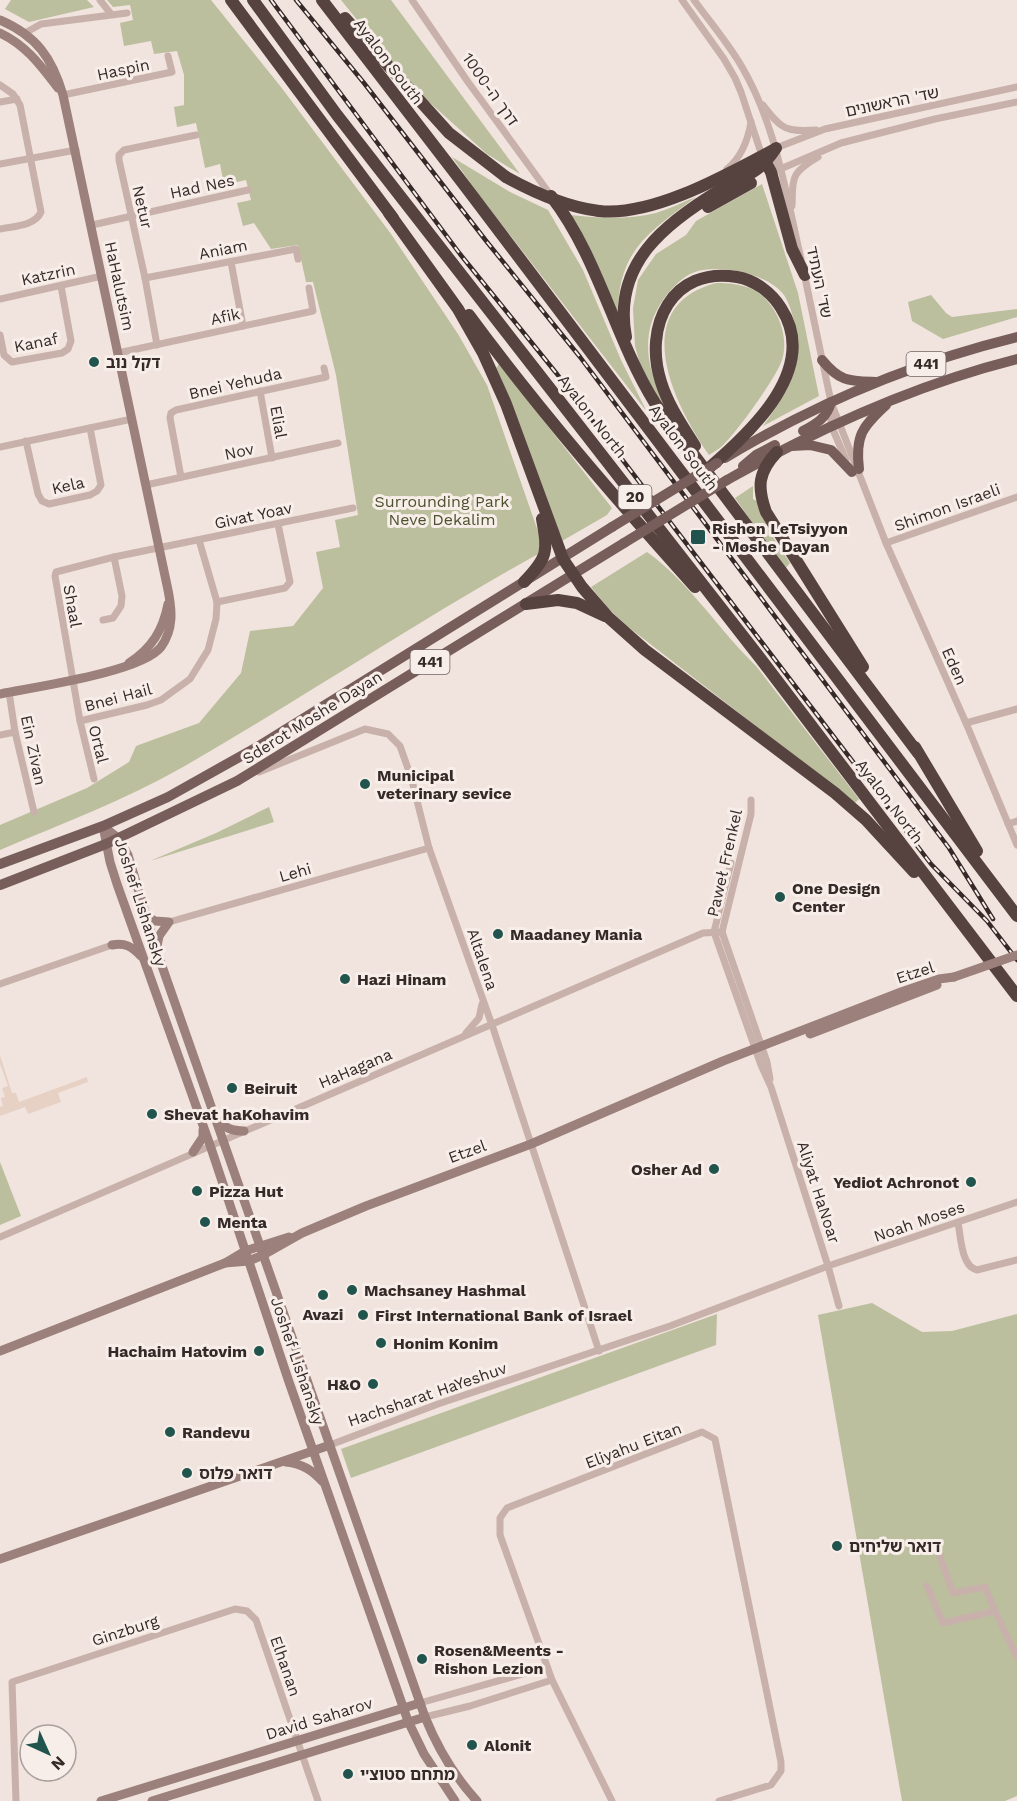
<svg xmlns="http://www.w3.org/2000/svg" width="1017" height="1801" font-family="'Work Sans','Noto Sans Hebrew',sans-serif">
  <rect width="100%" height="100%" fill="#f1e3dd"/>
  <g fill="#bbbf9e">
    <path d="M11 0H87L94 7 29 22 5 9Z"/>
    <path d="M107 0H211L281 87 391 234 458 334 487 385 541 540 538 554C418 621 303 698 183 767 125 800 61 824 0 850V825L87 788 129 762 136 746 199 723 241 673 250 631 293 626 323 588 316 552 340 547 335 520 358 515 336 375 313 282H306L298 245 271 249 254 223 243 226 237 203 251 200 246 180 224 185 220 164 205 168 196 123 177 127 174 107 184 105V75L177 51 154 54 151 41 124 46 120 23 133 20 130 5 113 7Z"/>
    <path d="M341 0H391L520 174 487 154 409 84Z"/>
    <path d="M452 157 510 192 548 210 583 270 621 360 647 412 479 195Z"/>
    <path d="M762 184 798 293 819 396 763 426C780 403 797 378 798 348 798 334 792 307 784 295 767 273 720 264 695 272 682 276 668 292 661 303 650 320 646 338 649 359 652 379 662 397 670 415L659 399 640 364 635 346 633 308 638 280 656 254 686 235 696 221Z"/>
    <path d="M696 197C646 234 616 252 618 321L570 215C598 218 627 220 656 213 669 209 683 202 696 197Z"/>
    <path d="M716 283C729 283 740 284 752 289 776 301 790 335 782 360 777 377 734 436 721 447 718 450 713 452 709 455 674 405 626 307 716 283Z"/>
    <path d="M931 295 946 313 952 317 1017 309V317L943 339 912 321 908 302Z"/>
    <path d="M499 364 612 508 607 515 562 541 496 368Z"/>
    <path d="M753 486V499L757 501 773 537 790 563 785 569 735 498Z"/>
    <path d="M647 552C689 582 719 630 756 666L859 799 855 803 627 626 608 608 591 587Z"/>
    <path d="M269 807 274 822 150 861 216 833Z"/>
    <path d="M0 1162 21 1216 0 1225Z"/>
    <path d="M872 1303 922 1332 952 1331 1017 1314V1796L1005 1801H902L818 1315Z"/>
    <path d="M717 1314 716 1345 351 1478 341 1449Z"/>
  </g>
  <path fill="#e7d1c5" d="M0 1055 12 1093H16L19 1102 87 1077 88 1082 58 1093 61 1102 28 1114 25 1107 0 1116V1107L3 1106 1 1098 5 1097 2 1088 8 1086 0 1064Z"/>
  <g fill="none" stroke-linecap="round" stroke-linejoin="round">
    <g stroke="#c8b1aa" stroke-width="7">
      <path d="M100 0 111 14"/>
      <path d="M412 0 468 82 549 193"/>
      <path d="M682 0 724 59 735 78 741 92 762 156 781 168"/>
      <path d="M694 0C710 22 728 43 742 67 776 125 786 194 801 259"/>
      <path d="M25 33 41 24 127 13"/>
      <path d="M0 85 13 94 20 105 41 212C35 226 14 226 0 229"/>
      <path d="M63 95 172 72 168 56"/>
      <path d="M0 102 17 99"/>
      <path d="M763 105C782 130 786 132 816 130"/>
      <path d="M776 148 825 129 1017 87"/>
      <path d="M0 164 76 150"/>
      <path d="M727 169C742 157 748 140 751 122"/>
      <path d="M778 170 841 143 935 119 1017 102"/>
      <path d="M792 206C793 176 791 173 818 157"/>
      <path d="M92 225 248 190"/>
      <path d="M231 262 243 326"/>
      <path d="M804 273 831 402 886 543 966 723 1017 845"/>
      <path d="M145 278 296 249 298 259"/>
      <path d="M0 299 102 276"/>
      <path d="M0 335 4 355 12 362 62 353 68 349 71 341 61 286"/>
      <path d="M157 345 145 278 119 160V155L124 150 196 135"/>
      <path d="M118 353 313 311 309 288"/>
      <path d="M260 391 272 458"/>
      <path d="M831 408V425L846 460"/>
      <path d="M26 441 38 494 42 501 49 504 90 495 97 491 101 485 90 428"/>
      <path d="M0 447 132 419"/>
      <path d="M181 477 170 418 171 413 176 410 326 377 324 368"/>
      <path d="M146 485 338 443"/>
      <path d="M886 543 1017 497"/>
      <path d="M217 602 285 588 290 582 278 524"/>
      <path d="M103 620 113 618 121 606 122 596 114 557"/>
      <path d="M9 692 15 732 34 812"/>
      <path d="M80 721 147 705 161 700 190 679 208 650 216 619 217 602 199 540"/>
      <path d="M966 723 1017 709"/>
      <path d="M0 735 15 732"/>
      <path d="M259 772 365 729 388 734 400 746 411 777 429 848 492 1025 599 1351"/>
      <path d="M94 779 80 721 55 576 56 572 114 557 353 508"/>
      <path d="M1008 824 1017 821"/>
      <path d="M169 922 429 848"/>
      <path d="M714 932 761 1065 771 1087 828 1266 839 1306"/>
      <path d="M714 932 731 863"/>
      <path d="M722 932 767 1062 770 1079"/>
      <path d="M722 932 751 814V800"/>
      <path d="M0 984 112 945"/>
      <path d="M466 1033 479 1018 482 1004"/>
      <path d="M958 1223C961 1237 961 1266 977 1270L1017 1260"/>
      <path d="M0 1237 703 933 722 932"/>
      <path d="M330 1445 438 1404 670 1326 828 1266 1017 1202"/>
      <path d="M939 1554 953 1593 985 1587 995 1611"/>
      <path d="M927 1586 943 1623 995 1611 1017 1657"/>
      <path d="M420 1703 547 1667"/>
      <path d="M425 1717 470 1706 552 1680"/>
      <path d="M16 1801 12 1682 235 1609 247 1611 256 1620 318 1801"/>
      <path d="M612 1801 552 1680 500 1535V1518L507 1508 702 1432 715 1439 781 1762V1771L771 1785 719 1801"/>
    </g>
    <g stroke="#9b807b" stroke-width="9">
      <path d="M0 20C37 36 52 58 63 95L168 590C172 610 174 629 161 647 142 672 34 687 0 694"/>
      <path d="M0 33C26 45 41 66 58 88"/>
      <path d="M129 663C152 648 163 630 168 604"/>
      <path d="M103 826 118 838 128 855 156 949 425 1717C438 1749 454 1776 477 1801"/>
      <path d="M103 826 110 862 117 884 210 1145 289 1382 408 1721 424 1754 455 1801"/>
      <path d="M147 916 155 921 169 922 159 936 157 946"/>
      <path d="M112 945C125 942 132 947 141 956"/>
      <path d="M810 1034 937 985"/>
      <path d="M217 1120C225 1128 232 1131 244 1131"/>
      <path d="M193 1152 203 1137V1130"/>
      <path d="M225 1263 249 1261 263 1255 302 1233 366 1206 531 1144 723 1061 901 992 939 979 954 977"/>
      <path d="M0 1351 225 1263 245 1251 289 1237"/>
      <path d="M286 1462C303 1464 312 1470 323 1482"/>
      <path d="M0 1559 330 1445"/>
      <path d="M101 1801 420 1703"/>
      <path d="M152 1801 425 1717"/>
    </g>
    <g stroke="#775e5b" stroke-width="10">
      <path d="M822 360C840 382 849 381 876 382"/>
      <path d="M803 431C816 424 827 418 831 402"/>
      <path d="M792 446 810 445 831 450 852 472"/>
      <path d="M725 458C815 404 915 362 1017 337"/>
      <path d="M743 466 756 455 775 445"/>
      <path d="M859 469C855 436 862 427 886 405"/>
      <path d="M727 480C819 428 914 385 1017 359"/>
      <path d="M0 864 103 826 168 797 259 746 612 527"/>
      <path d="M0 885 106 844 237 781 624 543"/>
    </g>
    <g stroke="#564340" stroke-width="12">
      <path d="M231 0 393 218"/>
      <path d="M253 0 337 115 760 658 1017 996"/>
      <path d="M322 0 465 186 1017 916"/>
      <path d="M345 18 449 133 506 177"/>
      <path d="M761 160 766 163 771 172 792 249 805 275"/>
      <path d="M551 196C599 258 614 337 655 403L918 753"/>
      <path d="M708 207 751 183"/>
      <path d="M599 211C653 217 728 174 775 149"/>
      <path d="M389 213 458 309 483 353 506 404 563 559 582 587 608 617 645 650 835 793 866 820 914 872"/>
      <path d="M469 315C539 410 616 499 695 587"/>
      <path d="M626 337C612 264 665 223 722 189 746 175 759 174 776 148"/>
      <path d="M695 446C682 425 668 405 661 382 643 326 672 266 737 277 755 280 772 293 781 308 820 368 752 431 710 467"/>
      <path d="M777 452C758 472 757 487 766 512L863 667"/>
      <path d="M524 582C548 557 548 552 542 519"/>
      <path d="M526 604 558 600 577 603 605 616"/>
      <path d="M915 747 977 851"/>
    </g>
    <defs>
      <g id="rail">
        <path d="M271 0 460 254 557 374 931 864 987 921 1017 960"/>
        <path d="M296 0 364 83 487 242 580 357 949 848 993 919"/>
      </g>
    </defs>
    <use href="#rail" stroke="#362a29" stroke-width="4.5"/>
    <use href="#rail" stroke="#f8eee9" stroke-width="2" stroke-dasharray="7" stroke-linecap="butt"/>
    <path stroke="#9b807b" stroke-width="9" d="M954 977 1017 955"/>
    <g stroke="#775e5b" stroke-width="10">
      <path d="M612 527 717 463"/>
      <path d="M624 543 727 480"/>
    </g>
    <path stroke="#564340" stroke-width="12" d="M506 177C535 193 566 207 599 211"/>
  </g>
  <g fill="#21544d" stroke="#f8eee9" stroke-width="2">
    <circle cx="94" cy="362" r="6"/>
    <rect x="690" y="529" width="16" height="16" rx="3"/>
    <circle cx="365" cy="784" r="6"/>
    <circle cx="780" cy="897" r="6"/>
    <circle cx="498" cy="934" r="6"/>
    <circle cx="345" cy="979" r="6"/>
    <circle cx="232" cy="1088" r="6"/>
    <circle cx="152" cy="1114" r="6"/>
    <circle cx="714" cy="1169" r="6"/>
    <circle cx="971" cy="1182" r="6"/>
    <circle cx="197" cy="1191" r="6"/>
    <circle cx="205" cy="1222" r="6"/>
    <circle cx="352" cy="1290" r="6"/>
    <circle cx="323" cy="1295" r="6"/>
    <circle cx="363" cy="1315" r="6"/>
    <circle cx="381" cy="1343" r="6"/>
    <circle cx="259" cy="1351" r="6"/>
    <circle cx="373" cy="1384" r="6"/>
    <circle cx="170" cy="1432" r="6"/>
    <circle cx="187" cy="1473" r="6"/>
    <circle cx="837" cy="1546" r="6"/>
    <circle cx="422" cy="1659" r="6"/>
    <circle cx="472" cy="1745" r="6"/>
    <circle cx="348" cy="1774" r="6"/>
  </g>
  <g text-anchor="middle" stroke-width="6" stroke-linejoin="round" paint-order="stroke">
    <g fill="#f8eee9" stroke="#706563" stroke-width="1.5">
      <rect x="906.5" y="352" width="39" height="24" rx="4.5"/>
      <rect x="618.5" y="485" width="33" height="24" rx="4.5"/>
      <rect x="410.5" y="650" width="39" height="24" rx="4.5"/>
    </g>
    <g font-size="15" font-weight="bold" fill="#362a29">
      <text x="926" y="369">441</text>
      <text x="635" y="502">20</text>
      <text x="430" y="667">441</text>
    </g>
    <g font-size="16" fill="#362a29" stroke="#f8eee9">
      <text transform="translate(389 61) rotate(53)" y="6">Ayalon South</text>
      <text transform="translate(123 69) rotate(-12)" y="6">Haspin</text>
      <text transform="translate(491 89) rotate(55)" y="6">דרך ה-1000</text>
      <text transform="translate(892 101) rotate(-12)" y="6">שד' הראשונים</text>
      <text transform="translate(202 186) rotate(-12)" y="6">Had Nes</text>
      <text transform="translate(143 207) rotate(77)" y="6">Netur</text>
      <text transform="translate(223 249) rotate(-11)" y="6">Aniam</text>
      <text transform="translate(48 274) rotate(-12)" y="6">Katzrin</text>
      <text transform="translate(820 282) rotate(78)" y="6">שד' העתיד</text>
      <text transform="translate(120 286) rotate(78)" y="6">HaHalutsim</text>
      <text transform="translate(225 316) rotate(-12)" y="6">Afik</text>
      <text transform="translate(36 342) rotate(-11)" y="6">Kanaf</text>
      <text transform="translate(235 383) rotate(-13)" y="6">Bnei Yehuda</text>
      <text transform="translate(593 416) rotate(52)" y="6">Ayalon North</text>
      <text transform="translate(279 422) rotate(80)" y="6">Elial</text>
      <text transform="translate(684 447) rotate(53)" y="6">Ayalon South</text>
      <text transform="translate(239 451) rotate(-12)" y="6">Nov</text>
      <text transform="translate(68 485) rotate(-13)" y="6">Kela</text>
      <text transform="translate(947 507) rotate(-20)" y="6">Shimon Israeli</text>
      <text transform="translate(253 515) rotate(-12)" y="6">Givat Yoav</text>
      <text transform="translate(73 606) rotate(80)" y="6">Shaal</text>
      <text transform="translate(955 666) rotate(66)" y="6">Eden</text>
      <text transform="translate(118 697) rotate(-15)" y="6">Bnei Hail</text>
      <text transform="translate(312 717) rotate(-32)" y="6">Sderot Moshe Dayan</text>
      <text transform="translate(99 744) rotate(76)" y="6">Ortal</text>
      <text transform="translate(34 750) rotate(78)" y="6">Ein Zivan</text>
      <text transform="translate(890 801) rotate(53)" y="6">Ayalon North</text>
      <text transform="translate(724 863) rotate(-77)" y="6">Paweł Frenkel</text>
      <text transform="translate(295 872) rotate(-16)" y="6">Lehi</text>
      <text transform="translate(141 902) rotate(72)" y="6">Joshef Lishansky</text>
      <text transform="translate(483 959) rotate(71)" y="6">Altalena</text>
      <text transform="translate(915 972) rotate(-18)" y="6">Etzel</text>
      <text transform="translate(355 1068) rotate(-23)" y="6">HaHagana</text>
      <text transform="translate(467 1151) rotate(-20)" y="6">Etzel</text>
      <text transform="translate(819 1192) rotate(72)" y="6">Aliyat HaNoar</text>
      <text transform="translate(919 1221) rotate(-19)" y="6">Noah Moses</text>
      <text transform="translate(298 1361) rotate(71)" y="6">Joshef Lishansky</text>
      <text transform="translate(427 1394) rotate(-19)" y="6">Hachsharat HaYeshuv</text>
      <text transform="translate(633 1445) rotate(-21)" y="6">Eliyahu Eitan</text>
      <text transform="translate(125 1630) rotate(-18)" y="6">Ginzburg</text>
      <text transform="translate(286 1666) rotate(71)" y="6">Elhanan</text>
      <text transform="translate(319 1718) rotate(-17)" y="6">David Saharov</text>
    </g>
    <g font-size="16" font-weight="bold" fill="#362a29" stroke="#f8eee9" text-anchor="start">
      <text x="106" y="368">דקל נוב</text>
      <text x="712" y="534">Rishon LeTsiyyon<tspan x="712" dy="18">- Moshe Dayan</tspan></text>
      <text x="377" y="781">Municipal<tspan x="377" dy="18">veterinary sevice</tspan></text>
      <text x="792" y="894">One Design<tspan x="792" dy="18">Center</tspan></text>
      <text x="510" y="940">Maadaney Mania</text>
      <text x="357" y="985">Hazi Hinam</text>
      <text x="244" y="1094">Beiruit</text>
      <text x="164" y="1120">Shevat haKohavim</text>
      <text x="702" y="1175" text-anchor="end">Osher Ad</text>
      <text x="959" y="1188" text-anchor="end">Yediot Achronot</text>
      <text x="209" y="1197">Pizza Hut</text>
      <text x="217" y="1228">Menta</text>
      <text x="364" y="1296">Machsaney Hashmal</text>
      <text x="323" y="1320" text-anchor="middle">Avazi</text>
      <text x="375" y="1321">First International Bank of Israel</text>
      <text x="393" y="1349">Honim Konim</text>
      <text x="247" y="1357" text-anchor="end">Hachaim Hatovim</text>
      <text x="361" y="1390" text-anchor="end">H&amp;O</text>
      <text x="182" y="1438">Randevu</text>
      <text x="199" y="1479">דואר פלוס</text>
      <text x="849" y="1552">דואר שליחים</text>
      <text x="434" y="1656">Rosen&amp;Meents -<tspan x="434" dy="18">Rishon Lezion</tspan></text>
      <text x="484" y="1751">Alonit</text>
      <text x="360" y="1780">מתחם סטוצ'י</text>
    </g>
    <g font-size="16" fill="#4d522e" stroke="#f8eee9">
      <text x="442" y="507">Surrounding Park<tspan x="442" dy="18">Neve Dekalim</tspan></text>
    </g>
  </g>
  <g transform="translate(48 1753) rotate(135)"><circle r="28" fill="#f8eee9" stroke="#aaa09c" stroke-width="1.5"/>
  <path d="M0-4.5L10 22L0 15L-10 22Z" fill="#21544d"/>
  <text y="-9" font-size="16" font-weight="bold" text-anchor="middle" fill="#362a29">N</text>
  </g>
</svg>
